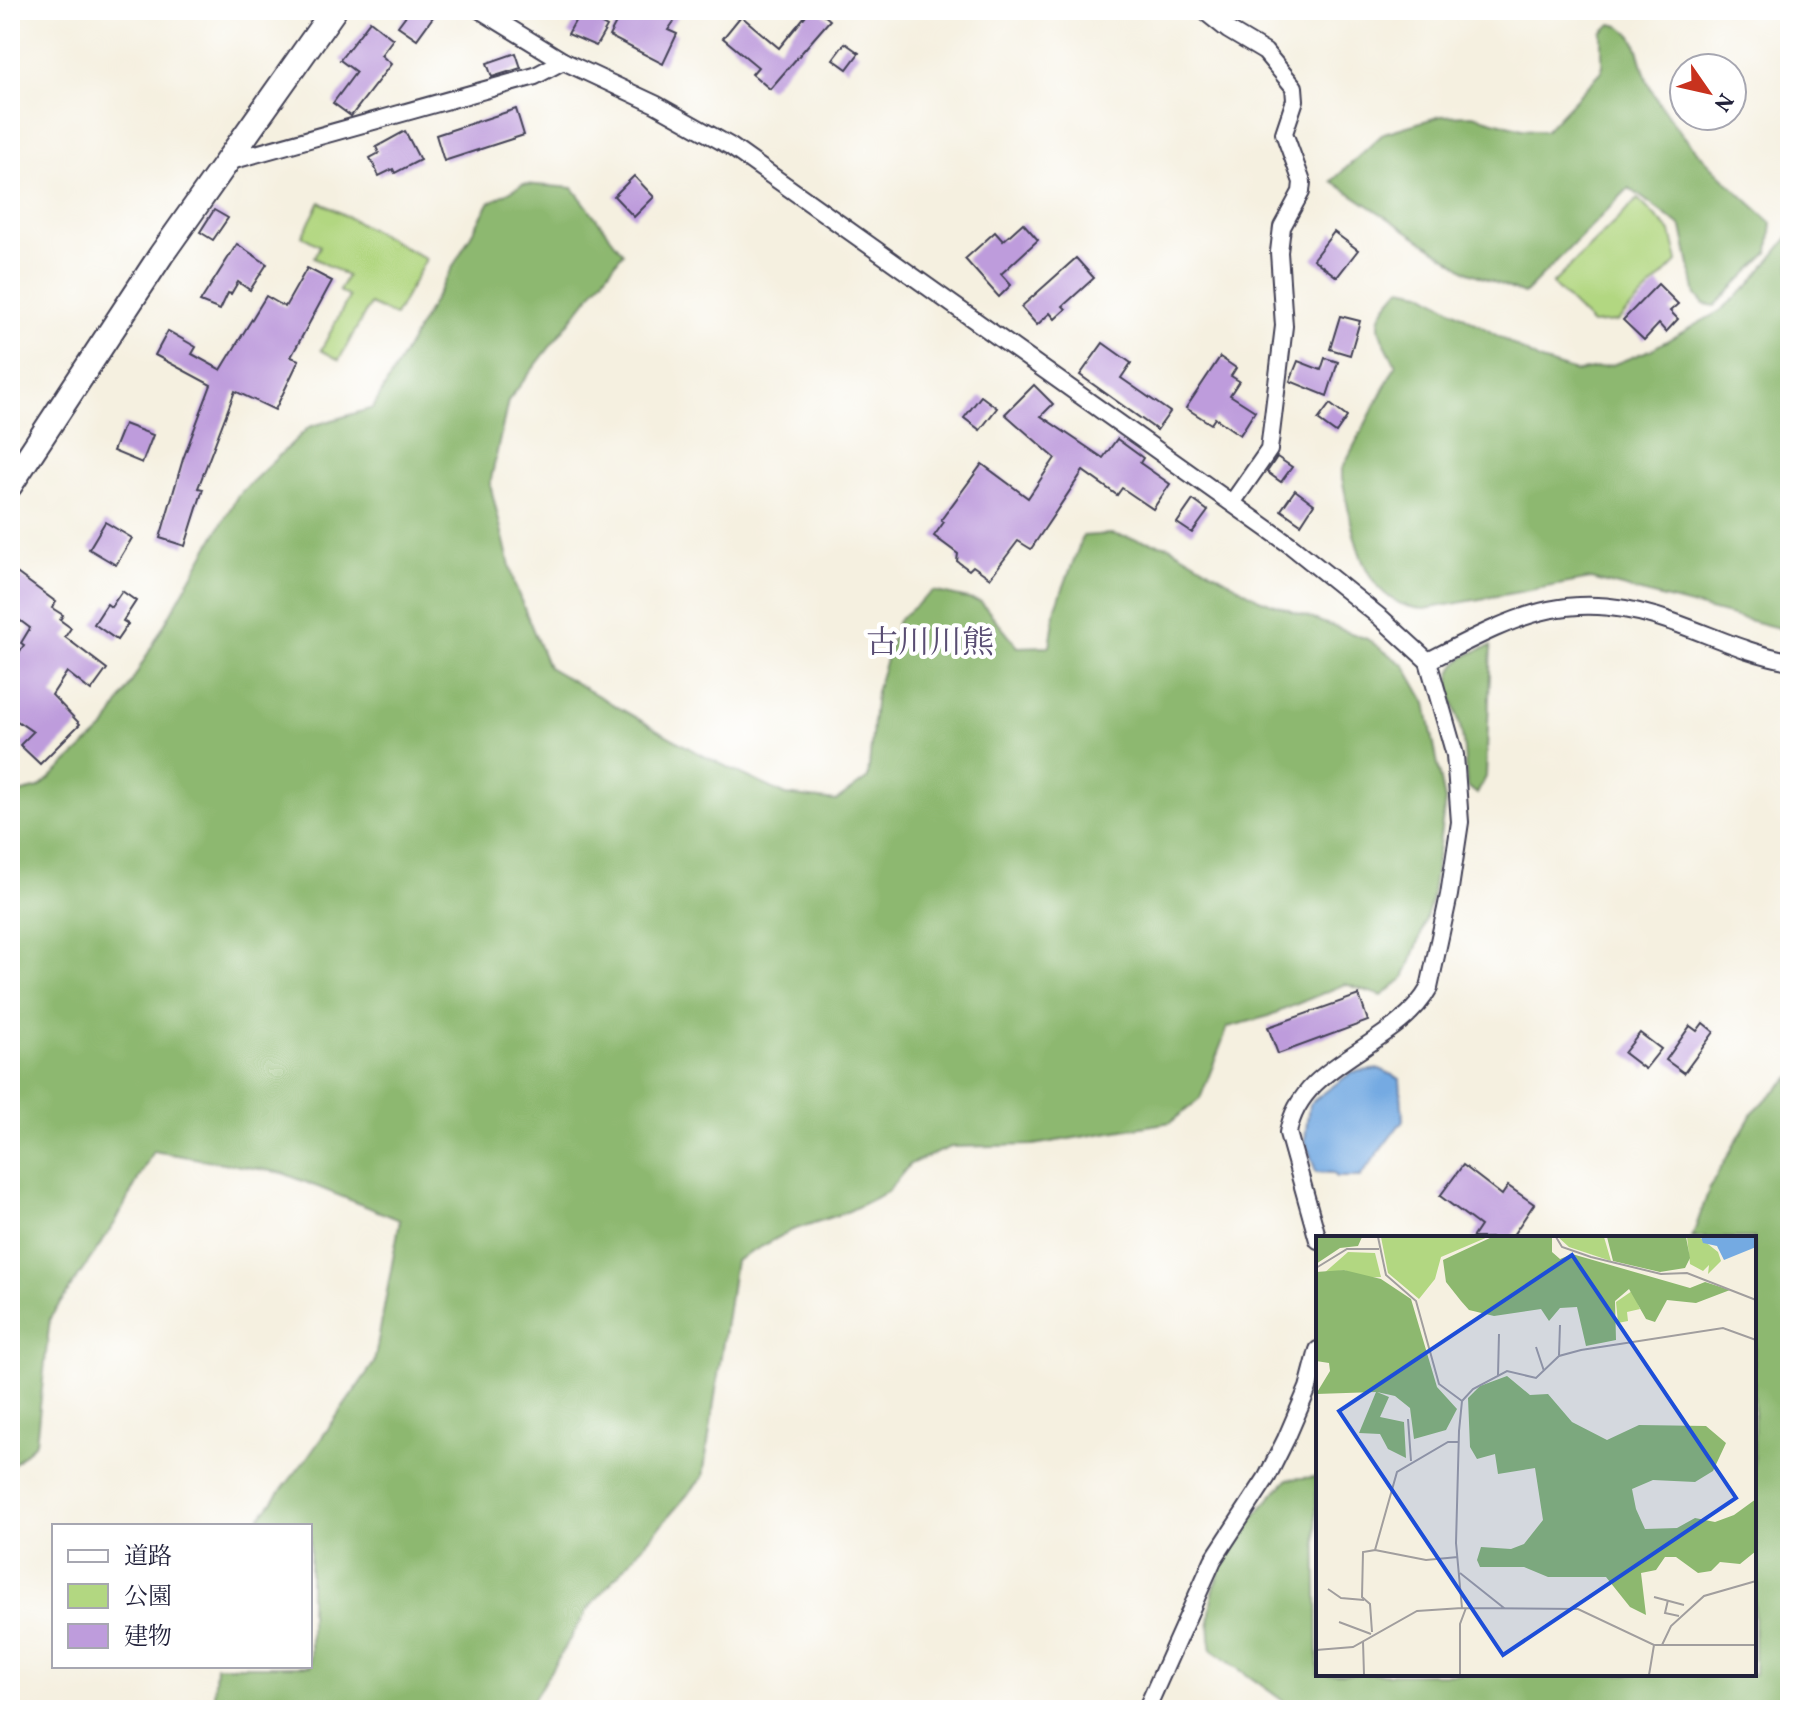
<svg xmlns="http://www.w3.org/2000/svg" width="1800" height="1720" font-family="Vollkorn,'Noto Serif JP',serif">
  <rect width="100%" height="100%" fill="#fff"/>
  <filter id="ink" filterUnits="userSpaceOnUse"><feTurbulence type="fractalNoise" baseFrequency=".0125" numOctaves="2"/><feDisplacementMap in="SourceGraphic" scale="16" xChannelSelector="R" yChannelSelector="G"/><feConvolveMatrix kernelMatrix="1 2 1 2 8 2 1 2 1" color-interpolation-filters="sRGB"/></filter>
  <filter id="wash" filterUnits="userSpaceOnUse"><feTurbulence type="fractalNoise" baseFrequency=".006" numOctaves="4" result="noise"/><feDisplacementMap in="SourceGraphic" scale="32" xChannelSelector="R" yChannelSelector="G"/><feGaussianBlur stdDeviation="1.8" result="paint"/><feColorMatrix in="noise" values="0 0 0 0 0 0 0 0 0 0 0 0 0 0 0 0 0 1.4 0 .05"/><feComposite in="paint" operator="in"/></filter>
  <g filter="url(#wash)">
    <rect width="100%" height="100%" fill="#f5f0e0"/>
    <g fill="#b2d781" stroke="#6a7c5e" stroke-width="2">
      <path d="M1638 199 1671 232 1678 261 1617 322 1592 324 1552 284Z"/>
      <path d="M320 202 426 259 395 316 370 304 339 360 321 350 349 297 339 291 347 276 314 258 320 246 302 236Z"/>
    </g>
    <g fill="#8db86f" stroke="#586d55" stroke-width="2">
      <path d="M1611 24C1641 28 1638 59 1648 82 1670 132 1732 187 1772 223L1769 252 1715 306 1704 304 1696 295 1682 227 1629 188 1524 294 1469 272 1332 181 1384 133 1441 116 1473 115 1522 129 1545 131 1602 71V33Z"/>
      <path d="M523 184 573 188 623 253 508 401 490 484 515 586 548 667 698 753 786 795 836 801 868 778 876 692 898 620 933 591 981 602 1018 647 1050 646 1056 607 1083 536 1111 534 1169 546 1259 599 1367 639 1405 666 1426 703 1445 801 1431 902 1418 944 1404 978 1382 996 1345 984 1266 1017 1228 1027 1200 1099 1171 1122 1033 1145 951 1147 910 1164 887 1192 849 1211 790 1231 735 1261 703 1477 588 1609 527 1710H223L214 1696 216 1666H310V1526H253L311 1453 374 1363 400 1220 283 1173 153 1151 115 1223 50 1318 36 1442 10 1468V795L39 788 106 727 238 495 309 427 373 408 489 203Z"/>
      <path d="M1790 235V631L1591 579 1425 609C1359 607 1353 527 1342 478V469L1396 365C1376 327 1369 321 1401 288L1422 292 1541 361 1576 372 1612 365 1650 350 1720 311 1749 286Z"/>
      <path d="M1491 646 1486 777 1477 794 1467 786C1465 769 1465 752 1462 735 1453 691 1429 664 1491 646Z"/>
      <path d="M1790 1077V1710H1296L1212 1650C1198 1580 1241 1527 1288 1479L1316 1477 1318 1674H1754V1238H1692L1710 1187 1753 1112Z"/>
    </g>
    <path fill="#74aae2" stroke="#4b668e" stroke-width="2" d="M1380 1069 1400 1079 1403 1120 1360 1177H1337L1333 1173 1316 1172 1305 1140 1309 1104 1352 1072Z"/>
    <g id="blocks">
      <g fill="#be9cdc">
        <path d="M410 10H438L417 39 398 26Z"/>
        <path d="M623 10H682L668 30 677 34 663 64 609 36Z"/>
        <path d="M810 10H818L830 20 770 89 752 74 758 67 723 38 741 16 779 48Z"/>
        <path d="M580 12 607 27 596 46 568 34Z"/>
        <path d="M370 21 393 39 381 55 391 64 351 116 333 103 356 72 340 60Z"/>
        <path d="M845 43 859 53 847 69 833 59Z"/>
        <path d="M516 53 521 68 492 77 487 63Z"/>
        <path d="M516 109 524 135 444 161 436 135Z"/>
        <path d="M405 131 420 160 395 173 393 169 379 176 370 158 379 153 376 147Z"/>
        <path d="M634 176 654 197 634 217 614 196Z"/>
        <path d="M214 210 228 218 213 240 200 232Z"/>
        <path d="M1023 223 1038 240 1001 274 1011 285 999 297 965 259 995 232 1003 241Z"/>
        <path d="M1334 232 1358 250 1337 277 1313 259Z"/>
        <path d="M237 244 267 264 250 290 238 282 231 294 228 293 220 310 200 302Z"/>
        <path d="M1076 258 1094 278 1063 306 1066 309 1055 319 1050 313 1037 325 1021 307Z"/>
        <path d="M307 268 332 281 291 357 299 360 275 410 235 391 198 488 203 489 185 546 160 538 183 459 211 385 155 355 168 331 196 347 192 354 221 370 266 296 285 307Z"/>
        <path d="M1658 284 1678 304 1670 311 1678 319 1666 332 1659 324 1644 340 1623 320Z"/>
        <path d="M1340 316 1360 321 1350 355 1330 349Z"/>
        <path d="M1103 343 1131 363 1121 378 1170 412 1157 430 1080 375Z"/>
        <path d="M1220 357 1236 368 1231 376 1239 381 1230 395 1255 411 1240 435 1215 418 1211 424 1186 408Z"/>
        <path d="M1325 358 1338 362 1327 396 1290 381 1298 361 1321 370Z"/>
        <path d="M1034 385 1053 404 1041 416 1103 458 1117 439 1143 458 1140 463 1170 484 1153 509 1122 488 1117 495 1083 471 1031 549 1018 541 990 578 973 566 969 570 957 561 958 554 934 536 944 522 941 520 982 464 1028 498 1055 458 1005 414Z"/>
        <path d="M981 396 997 408 980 430 964 418Z"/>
        <path d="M1330 404 1347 417 1336 433 1318 420Z"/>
        <path d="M124 424 153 435 142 463 113 451Z"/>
        <path d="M1277 457 1292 467 1281 482 1267 472Z"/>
        <path d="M1295 490 1314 504 1301 524 1281 510Z"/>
        <path d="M1193 500 1208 511 1192 533 1177 523Z"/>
        <path d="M105 522 132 538 116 565 89 549Z"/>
        <path d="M10 568 56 602 52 608 63 615 60 620 71 628 65 637 107 669 91 691 67 672 52 695 80 724 40 764 20 745 33 732 10 716V666L24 645 21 643 30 628 10 613Z"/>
        <path d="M122 591 136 601 123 621 128 624 117 640 94 624 107 604 111 607Z"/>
        <path d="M1359 995 1368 1021 1278 1054 1268 1027Z"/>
        <path d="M1703 1023 1714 1032 1684 1073 1666 1060 1690 1026 1697 1031Z"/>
        <path d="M1640 1033 1661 1049 1645 1069 1624 1053Z"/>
        <path d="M1463 1165 1502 1195 1508 1186 1534 1204 1511 1238H1472L1480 1226 1440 1196Z"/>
      </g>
    </g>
  </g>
  <g filter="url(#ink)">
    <use href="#blocks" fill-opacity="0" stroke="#424154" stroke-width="2"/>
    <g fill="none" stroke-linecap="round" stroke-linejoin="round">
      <defs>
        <g id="street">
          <path d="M480 10 563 61 655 104 730 146 1289 544 1381 618 1428 661 1455 755 1460 822 1449 895 1429 988C1396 1048 1300 1061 1288 1133L1318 1240"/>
          <path d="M1203 10 1228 30 1265 52 1294 87 1295 100 1284 133 1302 182 1301 192 1282 227 1279 252 1284 326 1269 450 1232 503"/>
          <path d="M227 162 535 76 563 61"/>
          <path d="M1428 661C1520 614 1570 586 1673 622 1713 636 1749 654 1790 661"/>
          <path d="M1146 1710 1213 1560 1267 1477 1286 1439 1308 1388 1318 1350"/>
        </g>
        <path id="secondary" d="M10 485 161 255 334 10"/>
      </defs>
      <use href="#street" stroke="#424154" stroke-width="20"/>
      <use href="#secondary" stroke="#424154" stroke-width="28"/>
      <use href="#street" stroke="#fff" stroke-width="16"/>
      <use href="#secondary" stroke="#fff" stroke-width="24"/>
    </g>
  </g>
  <g text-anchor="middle" stroke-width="8" stroke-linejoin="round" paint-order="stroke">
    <g font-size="32" fill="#594d73" stroke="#fff">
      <text x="930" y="653">古川川熊</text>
    </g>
  </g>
  <g transform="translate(1316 1236)">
    <rect width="440" height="440" fill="#f5f0e0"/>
    <path d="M65 1H172L125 21 119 43 103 63 72 37ZM242 1H288L295 25 253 11ZM371 1H383L402 16 405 25 392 38 393 29 387 35 374 28ZM32 16 59 17 65 41 48 42 28 34 7 38ZM316 55 324 73 311 76 312 85 302 87 300 66Z" fill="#b2d781"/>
    <path d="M0 1H46L42 10 24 12 0 28ZM176 1H236V16L244 23 256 18 374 52 389 46 414 54 380 67 351 64 339 86 330 83 313 53 299 65 300 104 270 110 261 71 244 72 233 85 225 73 178 80 153 74 145 65 130 46 127 24ZM291 1H370L374 22 369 32 344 36 297 25ZM28 34 65 43 95 63 121 151 141 173 130 194 98 203 94 172 79 160 61 156 73 161 64 181 88 186 90 222 72 213 64 198 43 197 60 156 0 158 14 135 13 127 0 125V36ZM191 140 214 159 232 158 256 186 291 204 323 189 390 190 410 207 397 235 379 246 337 244 316 253 320 273 329 293 361 292 379 282 399 286 418 279 440 263V315L424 328 404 326 395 335 382 337 360 321H349L340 334 325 337 330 379 314 371 290 341H232L208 331H164L161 324 165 311 195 313 208 308 227 284 219 232 182 238 179 218 161 223 154 211 152 162 164 150Z" fill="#8db86f"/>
    <path d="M385 1H440V11L408 24 401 10 387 7Z" fill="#74aae2"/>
    <path fill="none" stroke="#a19e9e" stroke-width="2" d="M62 1 70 39 100 65 123 148 146 165M240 1 246 11 275 21 345 38 371 37 440 64M0 32 31 13H63M220 111 228 135M243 119 244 89M182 139 183 98M92 183 95 225M59 314 110 324 142 321M144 337 188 372M12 353 25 362 48 364M338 361 368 369M352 364 349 377 363 380M146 372 140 307 143 195 146 165 157 153 191 135 220 142 243 120 265 114 407 92 440 104M23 386 55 398M56 396 54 368 46 361 47 316 59 314 81 236 132 206H143M47 405 48 439M346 409 355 390 388 360 440 345M0 414 37 411 101 375 146 372 262 373 338 409H440M144 439V388L150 372M333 439 338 409"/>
    <path fill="#1d4ed8" fill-opacity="0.15" stroke="#1d4ed8" stroke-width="4" d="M256 19 420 262 187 419 23 175Z"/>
    <rect width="440" height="440" fill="none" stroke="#22223b" stroke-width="4"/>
  </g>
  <rect width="1800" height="1720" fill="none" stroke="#fff" stroke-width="40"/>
  <rect x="52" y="1524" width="260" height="144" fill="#ffffff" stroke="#a7a7b1" stroke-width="2"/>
  <rect x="68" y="1550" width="40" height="12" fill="#ffffff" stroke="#a7a7b1" stroke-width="2"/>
  <text x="124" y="1564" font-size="24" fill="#22223b">道路</text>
  <rect x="68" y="1584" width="40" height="24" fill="#b2d781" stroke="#a7a7b1" stroke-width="2"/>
  <text x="124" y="1604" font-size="24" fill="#22223b">公園</text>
  <rect x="68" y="1624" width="40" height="24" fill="#be9cdc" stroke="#a7a7b1" stroke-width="2"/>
  <text x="124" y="1644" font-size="24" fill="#22223b">建物</text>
  <g transform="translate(1708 92) rotate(124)"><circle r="38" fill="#ffffff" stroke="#a7a7b1" stroke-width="2"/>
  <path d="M0-6L14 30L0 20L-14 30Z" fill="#c8321e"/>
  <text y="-12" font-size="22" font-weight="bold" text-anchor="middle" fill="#22223b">N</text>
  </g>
</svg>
